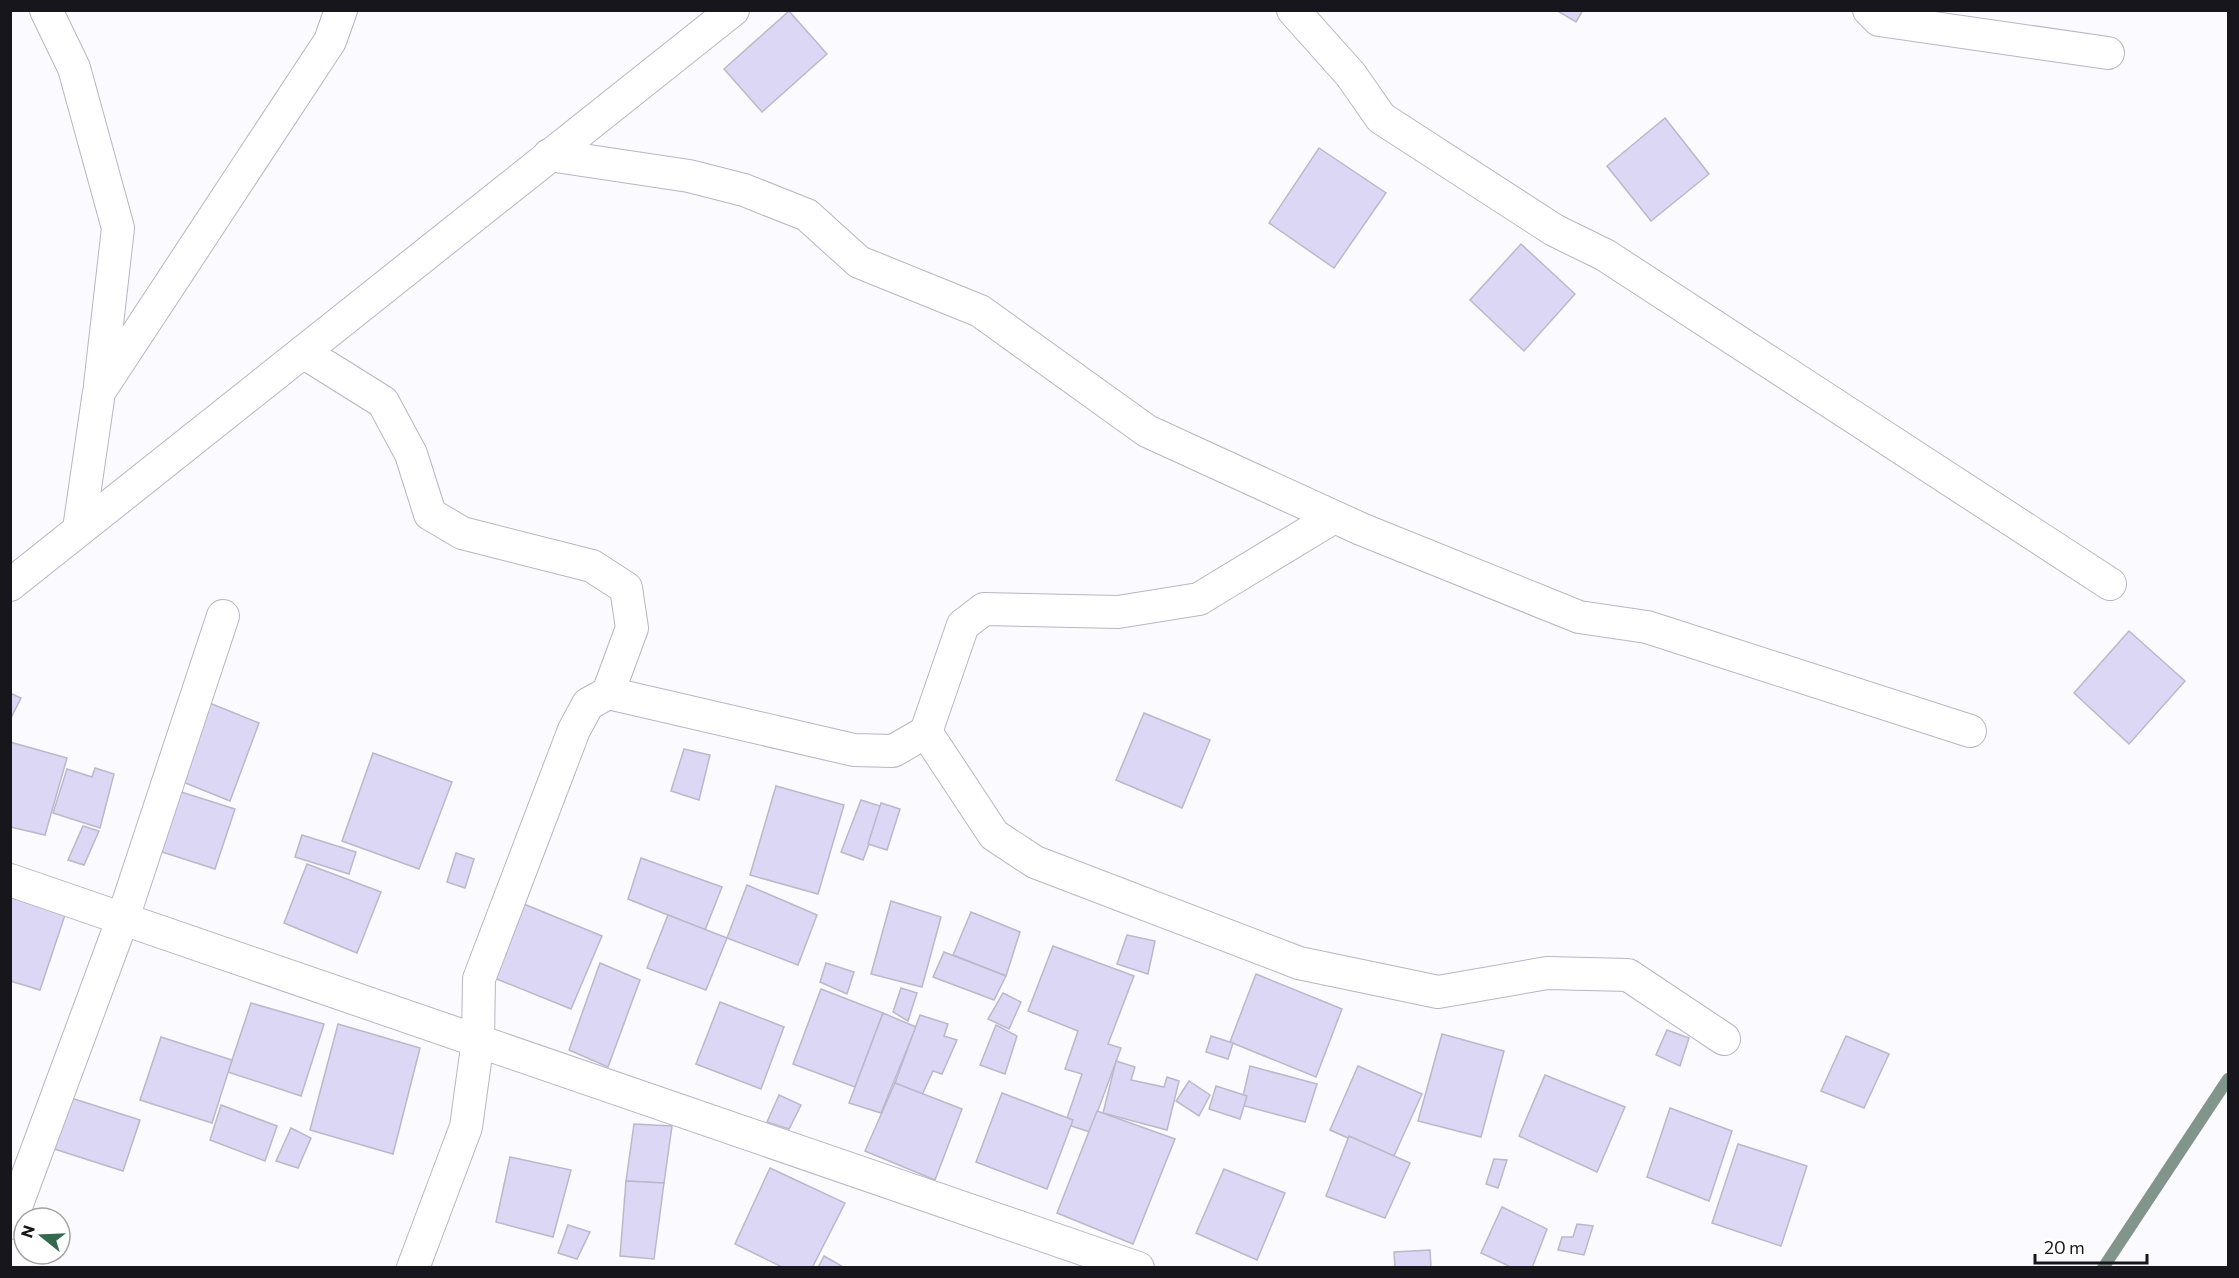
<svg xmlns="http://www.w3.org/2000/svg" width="2239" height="1278" font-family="Commissioner,sans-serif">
  <rect width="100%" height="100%" fill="#fbfafe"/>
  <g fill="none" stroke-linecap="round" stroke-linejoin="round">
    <path stroke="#81958b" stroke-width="12" d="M2103 1268 2228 1079"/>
  </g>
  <g fill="#dcd7f4" stroke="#bbb8cb" stroke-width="1.5">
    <path d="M1556 10H1583L1576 22Z"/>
    <path d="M789 11 827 54 762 112 724 69Z"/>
    <path d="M1665 118 1709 174 1651 221 1607 166Z"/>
    <path d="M1319 148 1386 193 1334 268 1269 223Z"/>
    <path d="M1521 244 1575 294 1524 351 1470 300Z"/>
    <path d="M2129 631 2185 681 2129 744 2074 693Z"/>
    <path d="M10 693 21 698 10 720Z"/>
    <path d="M207 702 259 723 230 801 178 780Z"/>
    <path d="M1144 713 1210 740 1182 808 1116 780Z"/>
    <path d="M10 742 67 758 45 835 10 827Z"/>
    <path d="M684 749 710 755 699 800 671 791Z"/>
    <path d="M373 753 452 782 419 869 342 841Z"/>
    <path d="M95 768 114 774 100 828 53 813 67 769 92 777Z"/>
    <path d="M776 786 844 805 818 894 750 875Z"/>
    <path d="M178 791 235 809 215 869 159 851Z"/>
    <path d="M861 800 883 807 863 860 841 852Z"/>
    <path d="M881 803 900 809 887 850 868 844Z"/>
    <path d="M83 826 99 831 84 865 68 860Z"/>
    <path d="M302 835 356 852 349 874 295 857Z"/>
    <path d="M456 853 474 859 465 888 447 882Z"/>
    <path d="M641 858 722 887 705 930 628 899Z"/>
    <path d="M307 864 381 892 357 953 284 923Z"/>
    <path d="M747 885 817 915 798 965 727 938Z"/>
    <path d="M10 897 65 915 40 990 10 981Z"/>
    <path d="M514 900 602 936 571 1009 482 973Z"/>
    <path d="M891 901 941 917 922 987 871 974Z"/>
    <path d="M971 912 1020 932 1006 976 953 955Z"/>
    <path d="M668 915 727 938 706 990 647 968Z"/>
    <path d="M1127 935 1155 941 1148 974 1117 964Z"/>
    <path d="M1053 946 1134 976 1108 1044 1121 1048 1090 1132 1065 1124 1082 1074 1065 1069 1078 1031 1028 1011Z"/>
    <path d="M944 952 1006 976 994 1000 933 977Z"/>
    <path d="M600 963 640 980 608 1067 569 1050Z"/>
    <path d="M826 963 854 972 847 994 820 982Z"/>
    <path d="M1256 974 1342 1009 1316 1077 1230 1042Z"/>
    <path d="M901 988 917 993 908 1021 893 1012Z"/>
    <path d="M821 989 883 1013 855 1087 793 1064Z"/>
    <path d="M1003 993 1021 1002 1009 1029 988 1019Z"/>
    <path d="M720 1002 784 1027 761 1089 696 1064Z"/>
    <path d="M251 1003 324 1024 301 1096 228 1072Z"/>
    <path d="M883 1013 916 1027 881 1113 849 1103Z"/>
    <path d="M920 1015 948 1024 944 1036 957 1040 942 1074 933 1071 922 1095 895 1083Z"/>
    <path d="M338 1024 420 1048 393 1154 310 1130Z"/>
    <path d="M996 1025 1017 1036 1005 1074 980 1065Z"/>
    <path d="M1667 1030 1689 1038 1680 1066 1656 1055Z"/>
    <path d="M1442 1034 1504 1051 1481 1137 1418 1121Z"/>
    <path d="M1211 1036 1233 1043 1228 1059 1206 1052Z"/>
    <path d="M1846 1036 1889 1054 1864 1108 1821 1091Z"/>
    <path d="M161 1037 232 1060 212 1123 140 1100Z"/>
    <path d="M1116 1061 1135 1067 1131 1080 1164 1087 1167 1077 1179 1081 1167 1130 1103 1113Z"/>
    <path d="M1250 1066 1317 1084 1305 1122 1241 1105Z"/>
    <path d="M1358 1066 1422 1094 1393 1158 1330 1130Z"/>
    <path d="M1545 1075 1625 1107 1597 1172 1519 1136Z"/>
    <path d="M1189 1081 1210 1095 1199 1116 1176 1101Z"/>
    <path d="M895 1083 962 1109 935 1180 865 1151Z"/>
    <path d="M1216 1086 1247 1096 1240 1119 1209 1109Z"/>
    <path d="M1002 1093 1073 1120 1047 1189 976 1162Z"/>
    <path d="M779 1095 801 1105 789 1129 767 1122Z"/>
    <path d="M65 1096 140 1120 123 1171 48 1147Z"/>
    <path d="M221 1105 277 1126 265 1161 210 1140Z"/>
    <path d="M1670 1108 1732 1131 1709 1201 1647 1177Z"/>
    <path d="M1097 1111 1175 1139 1133 1244 1057 1213Z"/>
    <path d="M634 1124 672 1126 664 1183 626 1181Z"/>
    <path d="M291 1128 311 1138 298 1168 276 1161Z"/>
    <path d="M1349 1136 1410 1163 1385 1218 1326 1196Z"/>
    <path d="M1738 1144 1807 1166 1781 1246 1712 1223Z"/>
    <path d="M510 1157 571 1170 553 1237 496 1222Z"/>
    <path d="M1494 1159 1507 1160 1498 1188 1486 1184Z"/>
    <path d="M770 1168 845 1203 812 1268H784L735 1244Z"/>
    <path d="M1224 1169 1285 1193 1257 1260 1196 1233Z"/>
    <path d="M626 1181 664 1183 654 1259 620 1256Z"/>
    <path d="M1502 1207 1547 1229 1532 1268H1513L1481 1253Z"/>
    <path d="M1577 1224 1593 1226 1584 1255 1558 1250 1562 1237H1573Z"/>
    <path d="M568 1225 590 1232 577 1259 558 1253Z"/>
    <path d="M1430 1250 1431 1268H1395L1394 1252Z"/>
    <path d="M824 1256 845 1268H818Z"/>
  </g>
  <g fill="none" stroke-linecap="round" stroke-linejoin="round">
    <defs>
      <g id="street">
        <path d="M46 10 74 68 118 228 100 385"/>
        <path d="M1293 10 1351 75 1381 118 1554 230 1605 255 2110 584"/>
        <path d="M1869 10 1879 20 2108 53"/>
        <path d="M549 155 689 176 744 190 807 215 859 262 980 311 1147 431 1361 529 1579 617 1647 627 1970 731"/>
        <path d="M303 352 383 402 411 454 430 514 462 533 592 566 626 588 632 628 608 693"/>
        <path d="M79 529 99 392 330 41 341 10"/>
        <path d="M10 585 733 10"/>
        <path d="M926 732 994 835 1035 862 1299 963 1438 992 1547 973 1628 975 1724 1039"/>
        <path d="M10 880 1138 1268"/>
        <path d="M10 1223 123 918 223 616"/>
        <path d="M413 1268 466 1127 478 1040 479 979 574 730 588 704 608 693 854 750 893 751 926 732 963 625 984 609 1118 612 1199 599 1334 517"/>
      </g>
    </defs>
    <use href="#street" stroke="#b8b5c8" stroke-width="34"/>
    <use href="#street" stroke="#fff" stroke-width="32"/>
  </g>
  <rect width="2239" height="1278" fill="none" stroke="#17161c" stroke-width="24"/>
  <g transform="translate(42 1236) rotate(288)"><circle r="28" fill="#ffffff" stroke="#a2a2a4" stroke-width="1.5"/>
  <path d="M0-4.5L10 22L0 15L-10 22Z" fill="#33694f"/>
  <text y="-9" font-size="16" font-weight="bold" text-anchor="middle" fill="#17161c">N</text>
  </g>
  <path d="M2035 1254v9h112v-9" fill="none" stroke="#17161c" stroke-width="3"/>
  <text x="2044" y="1254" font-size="18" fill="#17161c" stroke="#ffffff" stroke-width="4.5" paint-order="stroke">20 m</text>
</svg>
